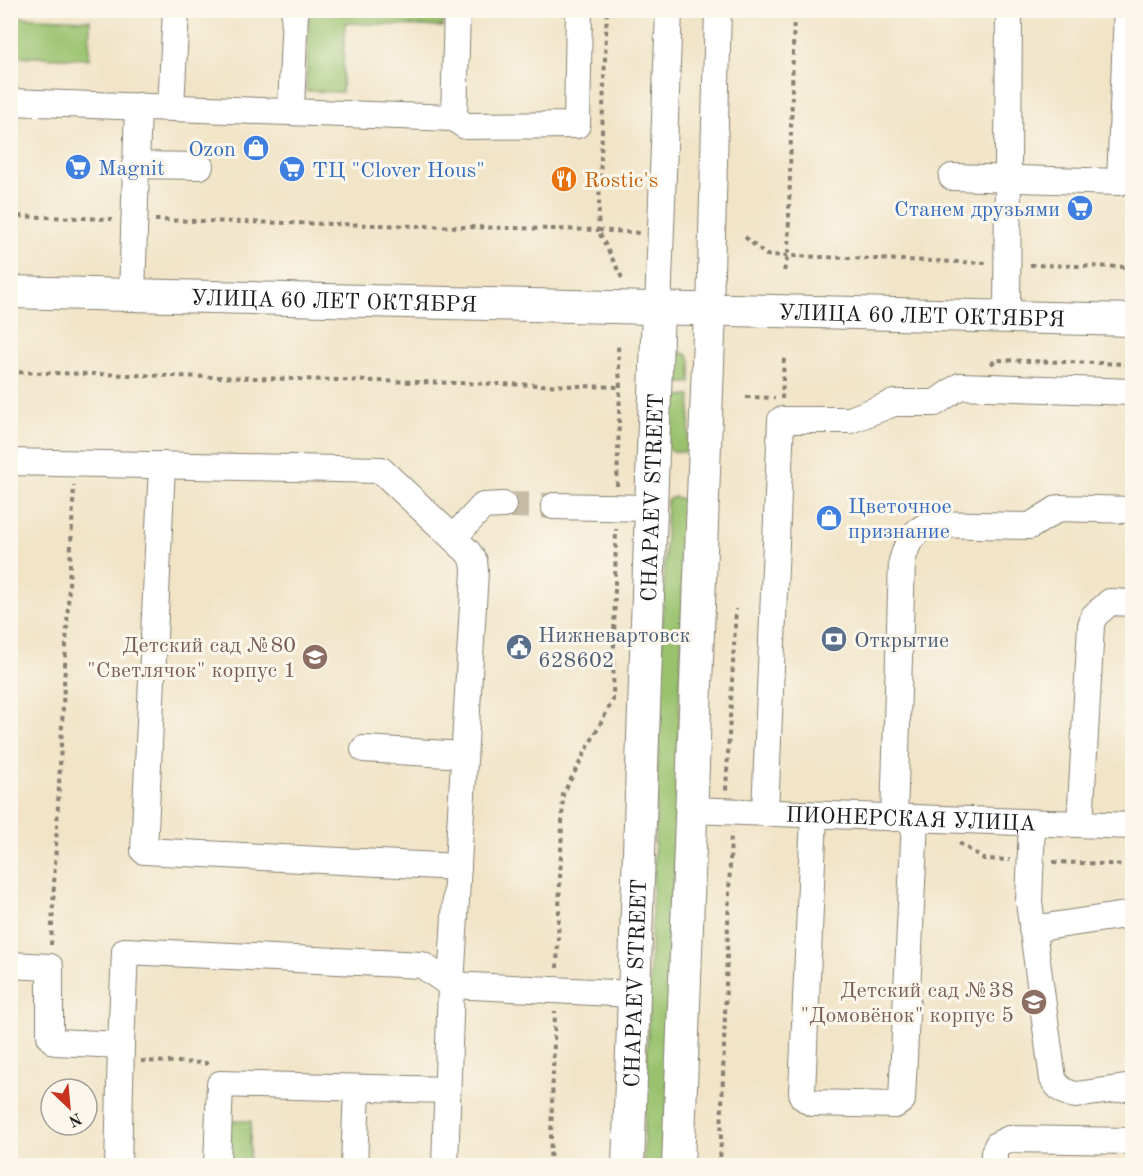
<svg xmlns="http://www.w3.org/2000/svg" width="1143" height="1176" font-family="'Old Standard TT',serif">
  <rect width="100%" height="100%" fill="#fbf7ec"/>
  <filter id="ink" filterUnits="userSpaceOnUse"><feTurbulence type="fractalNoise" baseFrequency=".0167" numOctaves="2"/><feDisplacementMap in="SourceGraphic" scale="12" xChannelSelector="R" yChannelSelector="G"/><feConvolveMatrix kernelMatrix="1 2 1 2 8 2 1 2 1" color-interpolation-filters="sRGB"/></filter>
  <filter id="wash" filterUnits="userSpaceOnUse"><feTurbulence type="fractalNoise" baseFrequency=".008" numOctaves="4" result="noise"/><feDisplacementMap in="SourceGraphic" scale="24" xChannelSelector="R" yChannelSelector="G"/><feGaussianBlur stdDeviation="1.35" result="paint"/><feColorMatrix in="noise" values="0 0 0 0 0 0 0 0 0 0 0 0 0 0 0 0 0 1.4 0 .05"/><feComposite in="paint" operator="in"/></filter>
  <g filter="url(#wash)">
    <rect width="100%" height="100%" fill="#f1e4c7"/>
    <g fill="#9ac26e" stroke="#5b6f45" stroke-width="1.5">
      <path d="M309 11H444L443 27 345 23 342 92 306 91Z"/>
      <path d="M11 17 90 20 89 59 11 56Z"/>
      <path d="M683 353 688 355 691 362V383H669L670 364 673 356Z"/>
      <path d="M669 396H691L688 448 684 452 672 451 668 448Z"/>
      <path d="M674 497 682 499 686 506 665 1165 643 1166 667 500Z"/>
      <path d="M228 1121H251L249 1165 227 1166Z"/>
    </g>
  </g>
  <g filter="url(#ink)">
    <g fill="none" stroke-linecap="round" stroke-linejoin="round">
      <path stroke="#c6bca5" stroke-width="26" stroke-dasharray="26 13" stroke-linecap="butt" d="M503 505 554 506"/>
      <defs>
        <g id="minor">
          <path d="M10 102 454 118 457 10"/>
          <path d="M171 107 176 10"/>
          <path d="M291 111 295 10"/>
          <path d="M454 118 465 126 577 125 579 10"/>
          <path d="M135 165 200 166"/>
          <path d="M952 177 1120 182 1127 10"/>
          <path d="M132 295 138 106"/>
          <path d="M658 309 669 10"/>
          <path d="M710 310 718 10"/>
          <path d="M1007 317 1009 10"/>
          <path d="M10 462 381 470 468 552 474 561 475 571 451 985 634 994"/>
          <path d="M162 465 144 851 458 867"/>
          <path d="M554 506 650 508"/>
          <path d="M454 537 483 506 503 505"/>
          <path d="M364 749 464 755"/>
          <path id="s1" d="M691 810 1132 826"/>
          <path d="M765 813 781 420H850L894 403H935L960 386 1132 392"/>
          <path d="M814 815 802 1092 803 1097 812 1103 895 1105 902 1100 915 819"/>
          <path d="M894 818 902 561C908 541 911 533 930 524L1030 526 1059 508 1132 510"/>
          <path d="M1032 823 1029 902 1053 1079C1059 1089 1065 1093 1076 1095L1132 1087"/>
          <path d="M1080 824 1091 625 1094 616 1110 602 1132 603"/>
          <path d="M1032 929 1132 914"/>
          <path d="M10 965 50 967V1036L55 1042 121 1045 118 1166"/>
          <path d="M121 1045 125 951 422 965 451 985 445 1166"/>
          <path d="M217 1166 220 1084 447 1090"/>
          <path d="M354 1166 357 1088"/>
          <path d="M994 1166V1152L998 1144 1009 1139 1132 1141"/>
        </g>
        <g id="major">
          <path id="s2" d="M10 292 1132 320"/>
          <path id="s3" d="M628 1166 658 309"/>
          <path d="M678 1166 710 310"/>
        </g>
      </defs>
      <use href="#minor" stroke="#868072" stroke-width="28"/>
      <use href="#major" stroke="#868072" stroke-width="34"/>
      <g stroke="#868072" stroke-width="4" stroke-dasharray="4.5 4.5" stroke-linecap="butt">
        <path d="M10 216 112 219"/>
        <path d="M155 220 598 230 607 10"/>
        <path d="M745 237 766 255 986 263"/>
        <path d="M1030 265 1132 267"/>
        <path d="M784 271 788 256 794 10"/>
        <path d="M622 278 598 230 640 233"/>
        <path d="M991 364 996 360 1132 364"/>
        <path d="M10 372 620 387"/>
        <path d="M746 397 775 398"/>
        <path d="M782 399 784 358"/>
        <path d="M617 486 620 387 618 345"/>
        <path d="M726 790 736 609"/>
        <path d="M959 843 984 859 1010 860"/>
        <path d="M1053 862 1132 865"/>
        <path d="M51 945 74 485"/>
        <path d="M557 968 563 794 613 700 616 529"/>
        <path d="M141 1061 206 1063 207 1066"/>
        <path d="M550 1166 555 1011"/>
        <path d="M720 1166 731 833"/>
        <path d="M754 1166V1160"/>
      </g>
      <use href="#minor" stroke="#fff" stroke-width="26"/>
      <use href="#major" stroke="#fff" stroke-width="32"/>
    </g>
  </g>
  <defs>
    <symbol id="shop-disc" viewBox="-11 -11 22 22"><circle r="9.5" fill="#3f7fe0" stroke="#fbf7ec"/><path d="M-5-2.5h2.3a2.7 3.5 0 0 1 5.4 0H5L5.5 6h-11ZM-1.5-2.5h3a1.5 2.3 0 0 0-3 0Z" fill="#fff"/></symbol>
    <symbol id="supermarket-disc" viewBox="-11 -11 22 22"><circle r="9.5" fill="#3f7fe0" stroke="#fbf7ec"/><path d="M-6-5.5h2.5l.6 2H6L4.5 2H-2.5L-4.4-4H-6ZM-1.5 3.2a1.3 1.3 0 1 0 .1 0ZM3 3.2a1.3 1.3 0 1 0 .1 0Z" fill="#fff"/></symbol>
    <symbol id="restaurant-disc" viewBox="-11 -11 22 22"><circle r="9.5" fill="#e8710a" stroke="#fbf7ec"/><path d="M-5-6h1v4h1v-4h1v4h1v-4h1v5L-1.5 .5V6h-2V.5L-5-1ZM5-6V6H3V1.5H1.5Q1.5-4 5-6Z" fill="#fff"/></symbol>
    <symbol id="bank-disc" viewBox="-11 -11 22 22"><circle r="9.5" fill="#5c6f8a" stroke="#fbf7ec"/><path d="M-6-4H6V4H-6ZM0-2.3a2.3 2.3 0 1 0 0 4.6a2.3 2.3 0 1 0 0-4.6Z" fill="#fff"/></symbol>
    <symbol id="civic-disc" viewBox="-11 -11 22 22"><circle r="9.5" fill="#5c6f8a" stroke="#fbf7ec"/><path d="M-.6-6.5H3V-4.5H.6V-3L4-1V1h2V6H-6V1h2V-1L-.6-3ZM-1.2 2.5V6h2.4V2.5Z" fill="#fff"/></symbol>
    <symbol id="school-disc" viewBox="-11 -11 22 22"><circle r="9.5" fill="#8d6e63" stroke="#fbf7ec"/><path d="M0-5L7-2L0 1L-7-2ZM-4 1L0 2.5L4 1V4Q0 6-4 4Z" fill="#fff"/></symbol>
  </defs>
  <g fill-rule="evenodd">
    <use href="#shop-disc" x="241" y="133" width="30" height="30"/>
    <use href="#supermarket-disc" x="63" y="152" width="30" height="30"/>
    <use href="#supermarket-disc" x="277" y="154" width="30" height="30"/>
    <use href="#restaurant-disc" x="549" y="164" width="30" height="30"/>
    <use href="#supermarket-disc" x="1065" y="193" width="30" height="30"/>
    <use href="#shop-disc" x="814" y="503" width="30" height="30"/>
    <use href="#bank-disc" x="819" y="624" width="30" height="30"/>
    <use href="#civic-disc" x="504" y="632" width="30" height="30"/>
    <use href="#school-disc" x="300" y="642" width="30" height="30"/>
    <use href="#school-disc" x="1019" y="987" width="30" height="30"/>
  </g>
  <g text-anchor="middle" stroke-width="6" stroke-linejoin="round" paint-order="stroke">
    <g font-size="22" fill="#366cbe" stroke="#fbf7ec" text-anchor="start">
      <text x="236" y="156" text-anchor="end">Ozon</text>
      <text x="98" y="175">Magnit</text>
      <text x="312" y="177">ТЦ "Clover Hous"</text>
      <text x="1060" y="216" text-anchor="end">Станем друзьями</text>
      <text x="848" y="513">Цветочное<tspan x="848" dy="25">признание</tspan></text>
    </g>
    <g font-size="22" fill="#c56008" stroke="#fbf7ec" text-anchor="start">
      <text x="584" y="187">Rostic's</text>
    </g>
    <g font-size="22" fill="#1c1c1c" stroke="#fbf7ec">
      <text dy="8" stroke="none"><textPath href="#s2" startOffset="324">УЛИЦА 60 ЛЕТ ОКТЯБРЯ</textPath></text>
      <text dy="8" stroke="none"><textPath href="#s2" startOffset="912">УЛИЦА 60 ЛЕТ ОКТЯБРЯ</textPath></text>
      <text dy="8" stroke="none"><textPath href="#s3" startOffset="669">CHAPAEV STREET</textPath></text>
      <text dy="8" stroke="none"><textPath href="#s1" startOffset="220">ПИОНЕРСКАЯ УЛИЦА</textPath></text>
      <text dy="8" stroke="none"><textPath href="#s3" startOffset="183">CHAPAEV STREET</textPath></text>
    </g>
    <g font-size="22" fill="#4e5e75" stroke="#fbf7ec" text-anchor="start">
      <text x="538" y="642">Нижневартовск<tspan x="538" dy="25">628602</tspan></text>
      <text x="854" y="647">Открытие</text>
    </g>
    <g font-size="22" fill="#785e54" stroke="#fbf7ec" text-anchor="end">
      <text x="296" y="652">Детский сад №80<tspan x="296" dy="25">"Светлячок" корпус 1</tspan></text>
      <text x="1014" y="997">Детский сад №38<tspan x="1014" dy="25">"Домовёнок" корпус 5</tspan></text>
    </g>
  </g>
  <rect width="1143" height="1176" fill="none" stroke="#fbf7ec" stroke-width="36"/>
  <g transform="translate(69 1107) rotate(154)"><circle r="28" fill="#fbf7ec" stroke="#a29f99" stroke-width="1.5"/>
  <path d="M0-4.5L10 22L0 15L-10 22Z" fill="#c8321e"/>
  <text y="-9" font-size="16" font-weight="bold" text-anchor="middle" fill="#1c1c1c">N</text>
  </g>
</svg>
